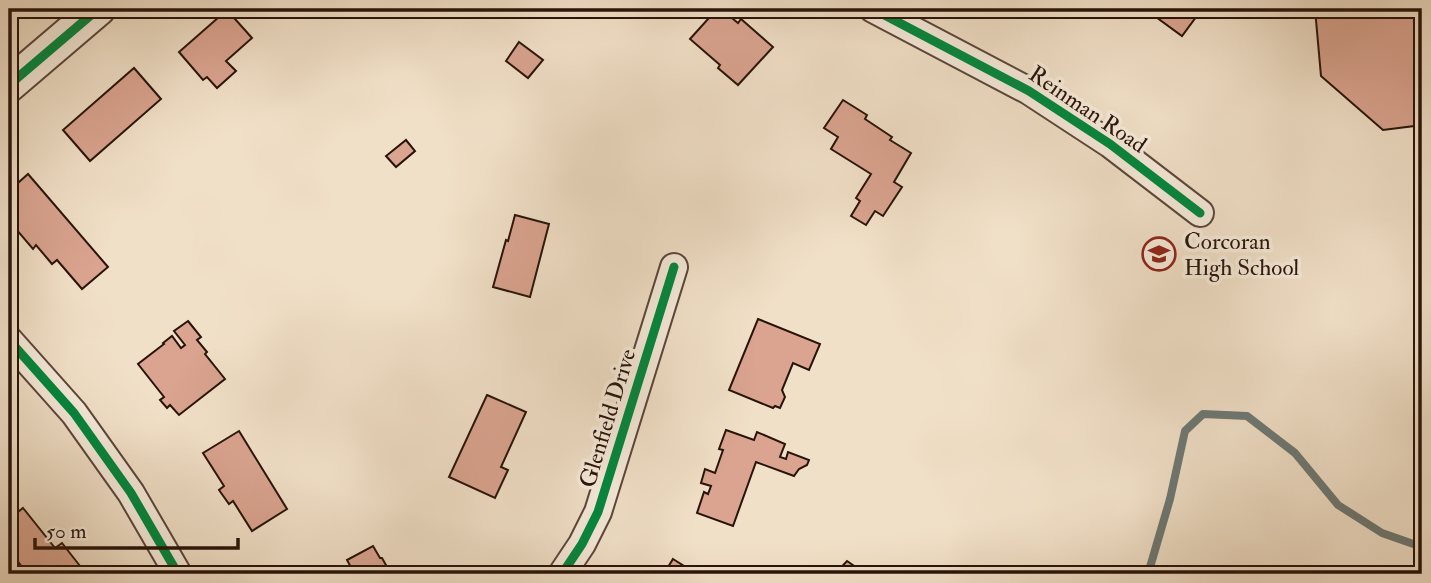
<svg xmlns="http://www.w3.org/2000/svg" width="1431" height="583" font-family="'IM FELL Double Pica',serif">
  <rect width="100%" height="100%" fill="#f1e0c8"/>
  <filter id="stains"><feTurbulence type="fractalNoise" baseFrequency=".00286" numOctaves="4"/><feColorMatrix values="0 0 0 0 .2 0 0 0 0 .09 0 0 0 0 .02 0 0 0 .5 -.17"/></filter>
  <radialGradient id="worn" r=".72"><stop offset=".6" stop-color="#630" stop-opacity="0"/><stop offset="1" stop-color="#630" stop-opacity=".3"/></radialGradient>
  <g fill="none" stroke-linecap="round" stroke-linejoin="round">
    <path stroke="#6d7874" stroke-width="8" d="M1148 574 1170 499 1185 431 1203 414 1247 416 1295 453 1338 505 1382 533 1422 547"/>
  </g>
  <g fill="#daa490" stroke="#28130a" stroke-width="2">
    <path d="M717 9H721L738 23 741 19 773 47 738 85 718 68 720 65 690 39Z"/>
    <path d="M1145 9H1193L1199 13 1182 36Z"/>
    <path d="M1315 9H1422V125L1383 130 1321 76Z"/>
    <path d="M227 10 252 38 226 61 236 71 217 88 207 77 203 80 179 52Z"/>
    <path d="M519 42 543 60 528 78 506 61Z"/>
    <path d="M134 68 161 99 90 161 63 130Z"/>
    <path d="M843 100 867 115 865 119 892 137 890 140 911 153 894 182 902 187 883 216 875 211 866 225 851 216 860 201 856 198 871 174 831 149 838 137 824 128Z"/>
    <path d="M406 140 415 151 396 167 386 156Z"/>
    <path d="M28 174 108 267 82 289 57 260 52 264 36 245 33 249 9 221V191Z"/>
    <path d="M515 215 549 224 530 297 493 287 506 240 508 241Z"/>
    <path d="M758 319 820 344 809 370 793 363 782 390 785 397 780 408 775 406 773 408 729 390Z"/>
    <path d="M188 321 201 337 197 340 207 352 205 354 225 379 179 415 170 405 167 408 160 400 164 397 138 364 164 344 163 343 172 336 181 348 185 345 174 331Z"/>
    <path d="M487 395 526 412 501 467 508 470 495 498 449 477Z"/>
    <path d="M726 430 754 440 757 432 785 444 780 457 786 459 788 452 809 460 807 465 799 469 794 476 756 462 733 526 697 513 704 492 708 494 711 486 701 483 705 469 715 473 723 450 719 449Z"/>
    <path d="M239 431 287 509 252 531 233 501 229 504 219 490 224 486 203 453Z"/>
    <path d="M23 508 55 548 62 543 80 566 69 574H23L26 572 9 550V519Z"/>
    <path d="M373 546 380 558H382L391 574H352L354 573 347 560Z"/>
    <path d="M673 559 692 571 689 574H657L660 569 665 572Z"/>
    <path d="M847 561 860 570 857 574H835Z"/>
  </g>
  <g fill="none" stroke-linecap="round" stroke-linejoin="round">
    <defs>
      <g id="minor">
        <path d="M873 9 1029 91 1110 144 1200 213"/>
        <path d="M9 340 74 413 131 493 178 574"/>
        <path d="M562 574 582 544 598 512 674 267"/>
      </g>
      <path id="tertiary" d="M9 85 98 9"/>
    </defs>
    <use href="#minor" stroke="#5a463a" stroke-width="30"/>
    <use href="#tertiary" stroke="#5a463a" stroke-width="37"/>
    <use href="#minor" stroke="#f6ebdb" stroke-width="26"/>
    <use href="#tertiary" stroke="#f6ebdb" stroke-width="33"/>
    <defs>
      <g id="cycleway">
        <path d="M873 9 1029 91 1110 144 1200 213"/>
        <path d="M9 85 98 9"/>
        <path d="M9 340 74 413 131 493 178 574"/>
        <path d="M562 574 582 544 598 512 674 267"/>
      </g>
    </defs>
    <use href="#cycleway" stroke="#f6ebdb" stroke-width="13"/>
    <use href="#cycleway" stroke="#00873e" stroke-width="9"/>
  </g>
  <defs>
    <symbol id="school-ring" viewBox="-11 -11 22 22"><circle r="9.5" fill="#f6ebdb" stroke="#8f2418" stroke-width="1.5"/><path d="M0-5L7-2L0 1L-7-2ZM-4 1L0 2.5L4 1V4Q0 6-4 4Z" fill="#8f2418"/></symbol>
  </defs>
  <g fill-rule="evenodd">
    <use href="#school-ring" x="1140" y="235" width="38" height="38"/>
  </g>
  <g text-anchor="middle" stroke-width="7" stroke-linejoin="round" paint-order="stroke">
    <g font-size="23" fill="#28130a" stroke="#f6ebdb">
      <text transform="translate(1088 109) rotate(34)" y="8">Reinman Road</text>
      <text transform="translate(607 418) rotate(-73)" y="8">Glenfield Drive</text>
    </g>
    <g font-size="23" fill="#28130a" stroke="#f6ebdb" text-anchor="start">
      <text x="1184" y="249">Corcoran<tspan x="1184" dy="26">High School</tspan></text>
    </g>
  </g>
  <rect width="1431" height="583" fill="none" stroke="#f1e0c8" stroke-width="35"/>
  <rect x="10" y="10" width="1410" height="562" fill="none" stroke="#28130a" stroke-width="3.5"/>
  <rect x="18" y="18" width="1396" height="548" fill="none" stroke="#28130a" stroke-width="2"/>
  <path d="M35 538v10h203v-10" fill="none" stroke="#28130a" stroke-width="3.5"/>
  <text x="46" y="538" font-size="21" fill="#28130a" stroke="#f6ebdb" stroke-width="5" paint-order="stroke">50 m</text>
  <rect width="100%" height="100%" filter="url(#stains)"/>
  <rect width="100%" height="100%" fill="url(#worn)"/>
</svg>
